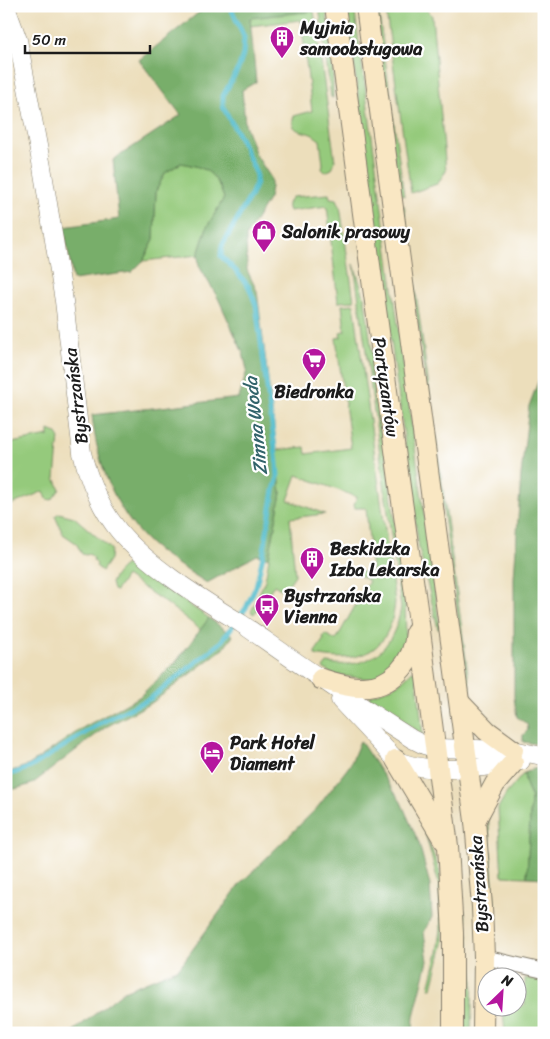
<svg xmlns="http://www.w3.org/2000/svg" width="550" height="1039" font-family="Sriracha,sans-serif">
  <rect width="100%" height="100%" fill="#fff"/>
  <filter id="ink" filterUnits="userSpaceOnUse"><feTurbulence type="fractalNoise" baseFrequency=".02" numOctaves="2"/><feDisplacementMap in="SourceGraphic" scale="10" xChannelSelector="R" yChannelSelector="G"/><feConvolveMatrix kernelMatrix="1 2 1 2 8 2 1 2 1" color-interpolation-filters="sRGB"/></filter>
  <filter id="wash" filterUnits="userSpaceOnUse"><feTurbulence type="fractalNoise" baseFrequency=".0096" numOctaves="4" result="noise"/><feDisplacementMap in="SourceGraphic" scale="20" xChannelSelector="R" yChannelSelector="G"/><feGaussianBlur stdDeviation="1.12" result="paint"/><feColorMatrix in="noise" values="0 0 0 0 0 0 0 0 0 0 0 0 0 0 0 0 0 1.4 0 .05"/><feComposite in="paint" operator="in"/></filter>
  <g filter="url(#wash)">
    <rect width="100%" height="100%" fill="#ecdebb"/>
    <g fill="#95ca7b" stroke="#58734c">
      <path d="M319 6H326L333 62V98L331 97Z"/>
      <path d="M346 6H354L440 629H438L419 548Z"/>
      <path d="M425 7 432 16 446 171 437 184 411 193 386 12 389 10Z"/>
      <path d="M314 11 335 161 332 169 325 172 322 169 323 164 320 140C318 139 316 137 313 135 304 130 288 133 294 116L312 111 301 20 250 26V17Z"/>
      <path d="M379 15 404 196 399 194 376 17Z"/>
      <path d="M181 163C208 168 214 171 224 198L207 227 198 255 143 261 154 239 156 191 165 173Z"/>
      <path d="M329 194 330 198 337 199 340 206 354 301 338 302 327 206 289 211C286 205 289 201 292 197Z"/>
      <path d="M404 205 471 696 469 698 402 209Z"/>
      <path d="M354 264 365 300 405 597 406 642 398 663 372 679 333 675 323 668 327 663C370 670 393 650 401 608Z"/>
      <path d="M354 304 395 602C390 653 360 664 315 655V652L324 639 323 637 325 634 336 640 369 581 358 574 360 572 372 571 366 508H355L354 505 357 497 297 475 288 500 325 514 290 518 295 575 284 591 274 585 254 614 251 612 265 580 281 493 277 450 305 447 306 454 351 448 336 338 341 337 340 332 345 331 342 305Z"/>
      <path d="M49 430 56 433 59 437 55 478 60 489 52 500 47 499 44 491 6 507V444L49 436Z"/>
      <path d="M59 513 74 517 111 549 110 559 102 571 96 566 97 564 93 560 94 558 89 554 86 555 82 554 76 543 63 534 55 516Z"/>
      <path d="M129 564 209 618 201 630 166 603 126 576 116 591 113 590 111 583C115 575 121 567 129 564Z"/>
      <path d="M412 671 416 672 423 735 369 698 370 695C387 690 401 685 412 671Z"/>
      <path d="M524 773 525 781 531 797 527 877 502 876 498 808 506 794Z"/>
      <path d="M488 812 495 912H491L487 836Z"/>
      <path d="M425 832 439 869 442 884 444 909 443 944 432 988H429L438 952 441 929 439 885Z"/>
      <path d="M463 910 465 911 473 978 471 1033H464Z"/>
      <path d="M525 978 540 980 544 991V1033H505L503 1012 525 1005Z"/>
    </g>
    <g fill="#78ae6b" stroke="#4a6544">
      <path d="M207 6H313L314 11 250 18 256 82 242 90 245 124 256 155 271 178V187L269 198 246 236 247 270 257 291 277 450 281 493 269 558 257 555 207 583C191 573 175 563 160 552 118 520 97 466 92 415L239 398 247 370 243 353 218 298 199 266 198 255 207 227 224 198C215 172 208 168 181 163L165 173 156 191 154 239 143 261 132 272 73 280 64 227 119 219 113 160 181 115 139 60Z"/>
      <path d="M544 366V611L542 645 544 745 523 742V735L528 730 527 724 517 717 514 698V578L521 475 529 406Z"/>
      <path d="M209 618 233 636 224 648 153 702 106 727 32 784 15 789H6V773L29 765 84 727 139 697 176 662Z"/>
      <path d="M360 741 401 802 419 843 430 885 432 917 424 932 428 961 414 1016 413 1033H172L145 1030 136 1033H71L124 991 179 968 240 884 317 808 350 765Z"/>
      <path d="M544 767V878L527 877 531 797 525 781 524 773 533 769Z"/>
    </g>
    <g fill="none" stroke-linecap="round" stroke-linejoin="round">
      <path stroke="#4ebaca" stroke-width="5" d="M6 776 31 767 104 721 151 698 220 643 246 608 256 586 263 556 274 490 278 477 277 463 256 305 249 287 237 272 221 256 222 246 251 195 256 183V173L241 140 223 107V96L239 67 243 54 244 37 230 6"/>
    </g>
  </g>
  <g filter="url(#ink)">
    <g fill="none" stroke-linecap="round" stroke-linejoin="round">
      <defs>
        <path id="minor" d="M484 957 544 971"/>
        <g id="tertiary">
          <path d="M6 7 18 40 42 167 64 301 82 453C89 481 100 508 119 531 149 567 202 599 242 624 268 642 294 661 320 678 350 699 381 719 412 739L424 745 435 748 513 750 542 756"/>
          <path d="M340 700 396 760C428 775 487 768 521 761"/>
        </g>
        <g id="secondary">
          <path d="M335 6 400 487 417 608 448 846 453 933V1033"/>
          <path d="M366 6 475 821 482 907 484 957 483 1033"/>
          <path d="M321 679C333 682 346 687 359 687 391 689 414 663 416 632"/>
          <path d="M460 703 487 731 513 750"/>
          <path d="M396 760 444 840"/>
          <path d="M475 821 495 784 513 763"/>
        </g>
      </defs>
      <use href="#minor" stroke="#847d6c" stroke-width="16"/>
      <use href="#tertiary" stroke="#847d6c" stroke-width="19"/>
      <use href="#secondary" stroke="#847d6c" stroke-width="22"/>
      <use href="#minor" stroke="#fff" stroke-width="14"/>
      <use href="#tertiary" stroke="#fff" stroke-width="18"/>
      <use href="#secondary" stroke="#f9e7c3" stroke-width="20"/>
    </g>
  </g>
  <defs>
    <symbol id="building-pin" viewBox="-11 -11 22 30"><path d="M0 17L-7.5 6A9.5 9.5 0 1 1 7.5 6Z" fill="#b5179e" stroke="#fff"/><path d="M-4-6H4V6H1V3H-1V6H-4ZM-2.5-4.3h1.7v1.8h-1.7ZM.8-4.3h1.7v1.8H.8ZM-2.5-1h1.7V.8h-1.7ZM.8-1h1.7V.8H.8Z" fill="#fff"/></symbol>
    <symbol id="shop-pin" viewBox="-11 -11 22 30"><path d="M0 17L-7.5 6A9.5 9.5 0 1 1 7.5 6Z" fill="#b5179e" stroke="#fff"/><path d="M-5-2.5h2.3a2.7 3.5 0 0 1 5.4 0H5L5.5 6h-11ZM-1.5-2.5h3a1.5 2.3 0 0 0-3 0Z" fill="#fff"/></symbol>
    <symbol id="supermarket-pin" viewBox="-11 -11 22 30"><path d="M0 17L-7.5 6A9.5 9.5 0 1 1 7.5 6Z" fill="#b5179e" stroke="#fff"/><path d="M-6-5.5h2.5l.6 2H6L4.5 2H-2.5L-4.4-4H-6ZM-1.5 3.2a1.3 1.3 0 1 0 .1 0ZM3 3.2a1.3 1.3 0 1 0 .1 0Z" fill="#fff"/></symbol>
    <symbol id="bus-pin" viewBox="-11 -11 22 30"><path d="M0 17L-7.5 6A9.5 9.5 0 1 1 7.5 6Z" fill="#b5179e" stroke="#fff"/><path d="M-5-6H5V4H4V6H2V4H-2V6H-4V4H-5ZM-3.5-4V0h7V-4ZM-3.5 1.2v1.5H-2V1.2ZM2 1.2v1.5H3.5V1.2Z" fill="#fff"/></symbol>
    <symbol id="hotel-pin" viewBox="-11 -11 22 30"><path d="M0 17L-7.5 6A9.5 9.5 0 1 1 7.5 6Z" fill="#b5179e" stroke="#fff"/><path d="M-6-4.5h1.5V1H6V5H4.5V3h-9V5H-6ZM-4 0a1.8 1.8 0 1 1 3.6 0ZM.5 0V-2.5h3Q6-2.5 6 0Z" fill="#fff"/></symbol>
  </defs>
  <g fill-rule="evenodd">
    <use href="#building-pin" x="268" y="24" width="28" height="38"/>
    <use href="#shop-pin" x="250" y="218" width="28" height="38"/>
    <use href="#supermarket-pin" x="300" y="346" width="28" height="38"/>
    <use href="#building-pin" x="298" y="545" width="28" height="38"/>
    <use href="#bus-pin" x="253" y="592" width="28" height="38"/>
    <use href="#hotel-pin" x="198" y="739" width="28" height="38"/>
  </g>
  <g text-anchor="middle" stroke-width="4.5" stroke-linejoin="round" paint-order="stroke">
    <g font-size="18" font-weight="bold" fill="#1c1c1c" stroke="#fff" text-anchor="start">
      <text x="300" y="34">Myjnia<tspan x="300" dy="21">samoobsługowa</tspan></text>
      <text x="282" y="238">Salonik prasowy</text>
      <text x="314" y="398" text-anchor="middle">Biedronka</text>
      <text x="330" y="555">Beskidzka<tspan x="330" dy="21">Izba Lekarska</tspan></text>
      <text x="284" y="602">Bystrzańska<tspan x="284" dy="21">Vienna</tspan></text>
      <text x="230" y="749">Park Hotel<tspan x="230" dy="21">Diament</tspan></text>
    </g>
    <g font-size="18" fill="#1c1c1c" stroke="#fff">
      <text transform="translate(386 387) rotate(82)" y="6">Partyzantów</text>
      <text transform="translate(76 396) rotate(-97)" y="6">Bystrzańska</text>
      <text transform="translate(479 884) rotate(-94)" y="6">Bystrzańska</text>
    </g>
    <g font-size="19" font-style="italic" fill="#32636a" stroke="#fff">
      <text transform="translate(255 426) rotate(-96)" y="7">Zimna Woda</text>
    </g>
  </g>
  <rect width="550" height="1039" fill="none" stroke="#fff" stroke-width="25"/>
  <g transform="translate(502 992) rotate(25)"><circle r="24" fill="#ffffff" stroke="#a4a4a4"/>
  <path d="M0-4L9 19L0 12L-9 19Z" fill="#b5179e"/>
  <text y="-8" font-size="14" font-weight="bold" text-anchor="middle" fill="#1c1c1c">N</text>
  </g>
  <path d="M25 45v8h125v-8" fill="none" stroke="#1c1c1c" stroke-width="2.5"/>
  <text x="32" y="45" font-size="15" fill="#1c1c1c" stroke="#ffffff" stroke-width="4" paint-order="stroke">50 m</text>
</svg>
